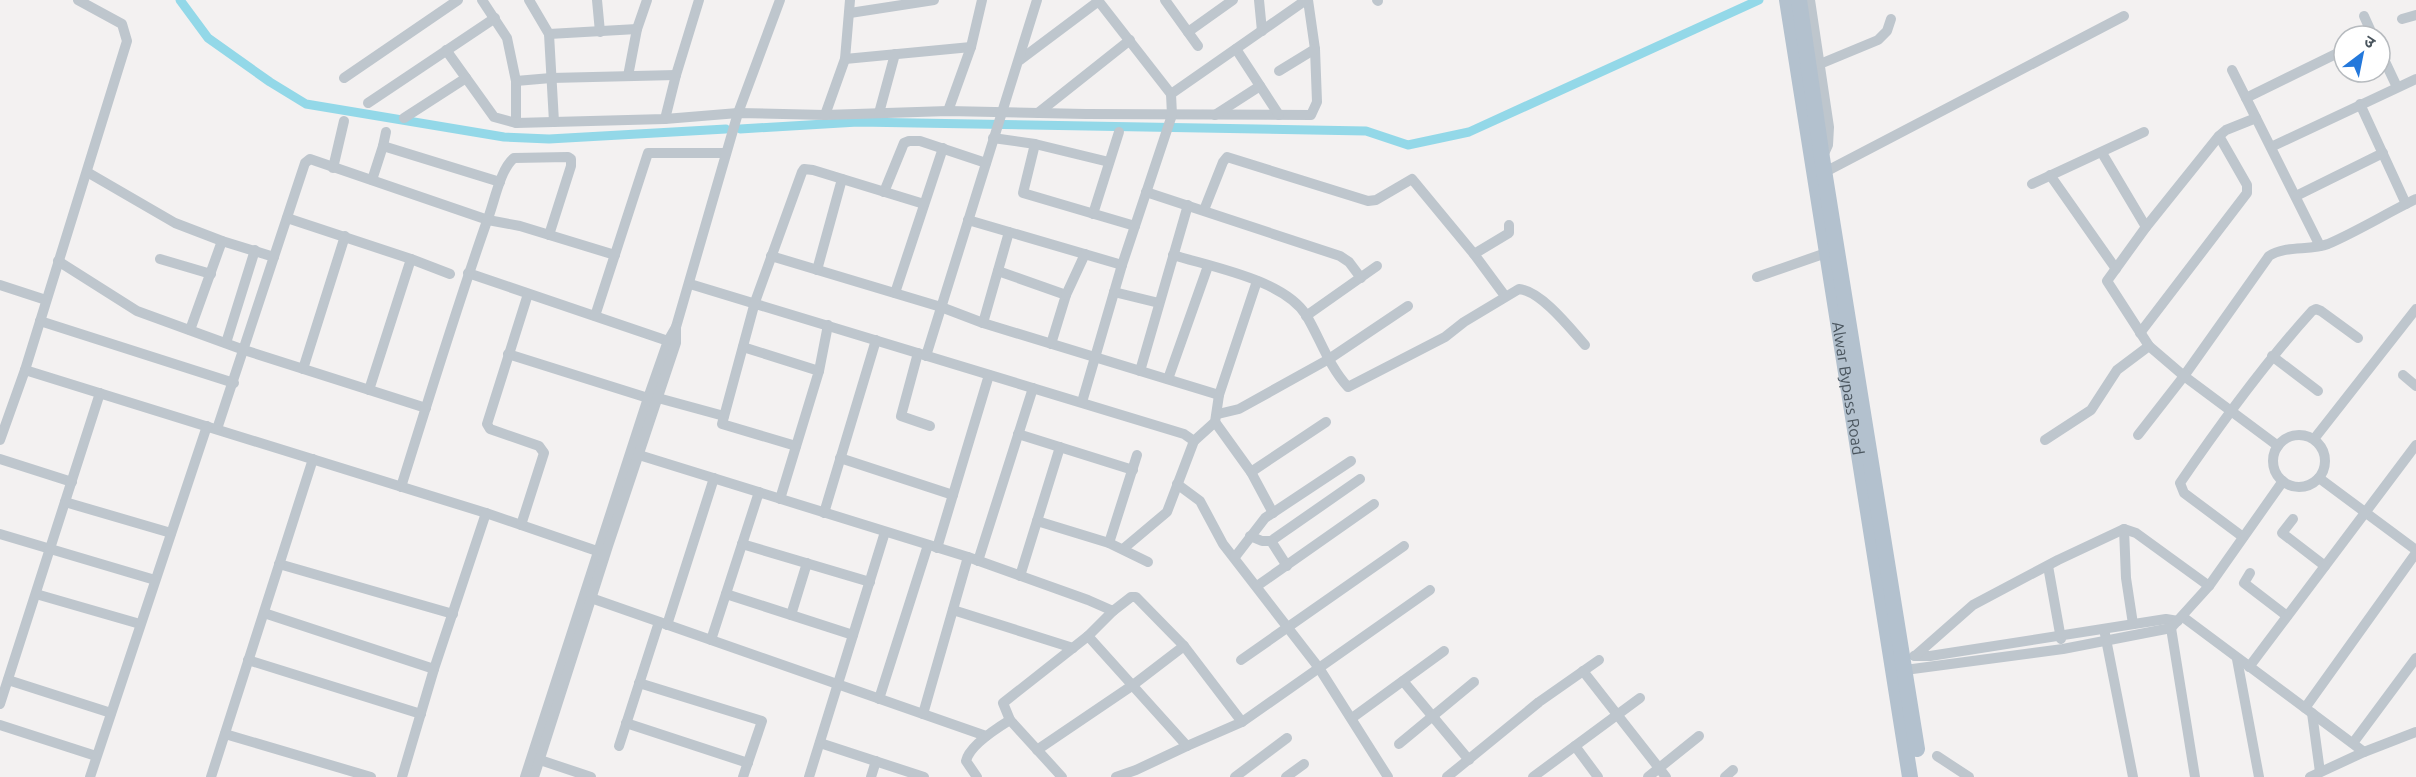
<svg xmlns="http://www.w3.org/2000/svg" width="2416" height="777" font-family="Ubuntu,'Noto Sans Devanagari',sans-serif">
  <rect width="100%" height="100%" fill="#f3f1f1"/>
  <g fill="none" stroke-linecap="round" stroke-linejoin="round">
    <g stroke="#93d8e8" stroke-width="9">
      <path d="M180 0 208 38 270 82 306 104 504 137 549 139 726 129"/>
      <path d="M740 129 858 122 1366 131 1408 145 1469 132 1759 0"/>
    </g>
    <g stroke="#bec6cd" stroke-width="10">
      <path d="M482 0 507 38 516 81V123L665 119 738 113 825 115 948 111 1086 114 1311 115 1317 102 1315 49 1308 0"/>
      <path d="M529 0 549 34 554 122"/>
      <path d="M597 0 600 32"/>
      <path d="M1165 0 1198 46"/>
      <path d="M1259 0 1262 31"/>
      <path d="M1377 0 1378 1"/>
      <path d="M1810 0 1829 127 1828 145 1823 156"/>
      <path d="M850 13 934 0"/>
      <path d="M2364 16 2373 36"/>
      <path d="M2402 19 2416 15"/>
      <path d="M1188 32 1233 0"/>
      <path d="M549 34 637 29"/>
      <path d="M1236 49 1279 115"/>
      <path d="M446 50 494 117 516 123"/>
      <path d="M2380 51 2397 87"/>
      <path d="M845 59 971 47"/>
      <path d="M1020 60 1096 3H1100L1171 94"/>
      <path d="M1820 64 1878 40 1887 31 1891 19"/>
      <path d="M2232 70 2320 246"/>
      <path d="M1279 71 1315 49"/>
      <path d="M628 76 637 29 647 0"/>
      <path d="M344 78 458 0"/>
      <path d="M516 81 551 78 676 75"/>
      <path d="M2246 98 2344 50"/>
      <path d="M368 103 495 18"/>
      <path d="M2360 104 2406 204"/>
      <path d="M948 111 971 47 982 0"/>
      <path d="M879 113 895 54"/>
      <path d="M1038 113 1130 40"/>
      <path d="M825 115 845 59 850 0"/>
      <path d="M1215 115 1260 86"/>
      <path d="M404 118 466 78"/>
      <path d="M665 119 676 75 699 0"/>
      <path d="M993 138 1035 144 1109 162"/>
      <path d="M1035 144 1023 193 1135 226"/>
      <path d="M383 146 386 132"/>
      <path d="M2271 147 2416 79"/>
      <path d="M2102 153 2146 227"/>
      <path d="M333 168 344 121"/>
      <path d="M87 172 175 223 222 241 274 257"/>
      <path d="M1825 172 2124 16"/>
      <path d="M2050 175 2116 269"/>
      <path d="M372 180 383 146 500 182"/>
      <path d="M2032 184 2144 132"/>
      <path d="M884 192 904 143 909 141H920L986 163"/>
      <path d="M1146 192 1340 256 1349 262 1361 278"/>
      <path d="M2296 196 2383 153"/>
      <path d="M1204 210 1223 162 1227 157 1368 201 1376 200 1412 179 1474 254 1505 296"/>
      <path d="M1093 214 1119 132"/>
      <path d="M287 218 411 259 369 390"/>
      <path d="M968 220 1122 265"/>
      <path d="M1009 232 983 323 1219 395 1257 281"/>
      <path d="M1474 254 1509 233V225"/>
      <path d="M1173 255C1212 267 1284 280 1306 315 1320 338 1329 367 1348 387L1445 337 1464 322 1519 289C1541 291 1570 328 1585 345"/>
      <path d="M771 256 941 307 983 323"/>
      <path d="M160 259 211 274"/>
      <path d="M411 259 450 274"/>
      <path d="M58 261 137 311 244 350 426 408"/>
      <path d="M817 270 842 179"/>
      <path d="M998 271 1066 295 1051 344"/>
      <path d="M468 273 668 341"/>
      <path d="M1757 277 1826 253"/>
      <path d="M690 284 1184 434 1194 441 1167 512 1123 549"/>
      <path d="M0 285 46 300"/>
      <path d="M1114 292 1159 303"/>
      <path d="M895 293 943 148"/>
      <path d="M1066 295 1085 254"/>
      <path d="M595 316 648 153H726"/>
      <path d="M1306 316 1377 266"/>
      <path d="M40 321 234 383"/>
      <path d="M190 330 222 241"/>
      <path d="M2140 333 2247 193V185L2219 136"/>
      <path d="M226 343 255 250"/>
      <path d="M2149 346 2107 281 2146 227 2219 136 2226 130 2256 118"/>
      <path d="M743 347 819 371 780 499"/>
      <path d="M918 353 901 416 930 426"/>
      <path d="M508 354 648 398"/>
      <path d="M926 356 1037 0"/>
      <path d="M2272 356 2318 391"/>
      <path d="M303 369 345 236"/>
      <path d="M25 370 486 513 597 551"/>
      <path d="M819 371 828 325"/>
      <path d="M1140 371 1188 205"/>
      <path d="M2403 375 2416 386"/>
      <path d="M1168 379 1208 266"/>
      <path d="M658 398 724 416"/>
      <path d="M1082 402 1122 265 1172 115 1171 94 1306 0"/>
      <path d="M1218 414 1239 409 1329 359 1408 306"/>
      <path d="M1215 422 1251 472 1273 513"/>
      <path d="M217 429 305 163 310 159 488 220 520 226 615 255"/>
      <path d="M1018 434 1133 470"/>
      <path d="M2138 435 2184 376 2269 256C2285 245 2310 251 2328 244 2358 231 2387 213 2416 199"/>
      <circle cx="2299" cy="461" r="26"/>
      <path d="M2314 439 2416 309"/>
      <path d="M0 440 25 370 127 41 122 24 78 0"/>
      <path d="M2045 440 2091 410 2117 370 2149 346 2184 376 2278 446"/>
      <path d="M1194 441 1215 422 1219 395"/>
      <path d="M796 446 722 424 755 302 802 172 804 169 813 170 924 204"/>
      <path d="M639 455 968 557 1088 600 1113 611 1131 597H1136L1184 646 1242 722 1187 746 1136 770 1116 777"/>
      <path d="M840 458 953 495"/>
      <path d="M0 459 72 482"/>
      <path d="M1251 472 1326 422"/>
      <path d="M2319 478 2416 550"/>
      <path d="M1177 484 1200 501 1223 544 1319 668 1388 777"/>
      <path d="M401 487C429 398 456 309 487 221 494 204 500 169 514 158L568 157 571 159V166L549 235"/>
      <path d="M65 502 171 533"/>
      <path d="M824 513 876 340"/>
      <path d="M2293 519 2282 533 2325 566"/>
      <path d="M1037 521 1109 543 1148 562"/>
      <path d="M521 525 544 453 539 446 490 429 487 424 528 294"/>
      <path d="M2124 529 2126 578 2133 624"/>
      <path d="M0 534 155 580"/>
      <path d="M1250 536 1262 541H1271L1360 479"/>
      <path d="M2243 537 2184 493 2180 483C2221 423 2263 365 2312 311L2316 309 2321 311 2358 338"/>
      <path d="M1271 541 1287 566"/>
      <path d="M1109 543 1137 455"/>
      <path d="M742 544 870 582"/>
      <path d="M937 548 989 375"/>
      <path d="M1235 557 1265 518 1351 461"/>
      <path d="M978 561 1033 388"/>
      <path d="M279 564 453 614"/>
      <path d="M2048 566 2061 639"/>
      <path d="M2250 573 2244 583 2287 616"/>
      <path d="M1020 576 1060 447"/>
      <path d="M1257 586 1374 504"/>
      <path d="M36 594 140 624"/>
      <path d="M726 594 853 635"/>
      <path d="M591 598 986 736"/>
      <path d="M953 610 1073 648"/>
      <path d="M264 613 434 669"/>
      <path d="M791 615 807 563"/>
      <path d="M2183 617 2364 752"/>
      <path d="M667 625 714 478"/>
      <path d="M2171 628 2195 777"/>
      <path d="M2105 634 2133 777"/>
      <path d="M1088 636 1113 611"/>
      <path d="M711 640 759 492"/>
      <path d="M1914 656H1930L2166 619 2178 621"/>
      <path d="M1915 656 1973 605 2058 560 2124 529 2136 533 2209 586"/>
      <path d="M2237 659 2259 777"/>
      <path d="M248 660 421 714"/>
      <path d="M1241 660 1404 546"/>
      <path d="M2249 667 2416 445"/>
      <path d="M1905 670 2063 649 2171 628 2209 586 2283 481"/>
      <path d="M1583 671 1666 777"/>
      <path d="M8 680 111 713"/>
      <path d="M1403 681 1469 760"/>
      <path d="M639 683 762 721 743 777"/>
      <path d="M879 699 928 545"/>
      <path d="M0 704 100 393"/>
      <path d="M2305 708 2416 553"/>
      <path d="M2312 713 2320 772"/>
      <path d="M923 714 968 557"/>
      <path d="M1352 718 1444 651"/>
      <path d="M1010 720 1003 703 1088 636 1187 746"/>
      <path d="M1242 722 1430 590"/>
      <path d="M626 723 748 763"/>
      <path d="M0 725 96 756"/>
      <path d="M225 734 371 777"/>
      <path d="M820 743 924 777"/>
      <path d="M2353 743 2416 658"/>
      <path d="M1399 744 1474 682"/>
      <path d="M619 746 659 622"/>
      <path d="M1575 746 1598 777"/>
      <path d="M1037 750 1133 685 1184 646"/>
      <path d="M1937 756 1969 777"/>
      <path d="M540 760 591 777"/>
      <path d="M90 777 207 426"/>
      <path d="M211 777 313 459"/>
      <path d="M402 777 434 669 486 513"/>
      <path d="M525 777 648 398 668 341 676 327 738 113 780 0"/>
      <path d="M534 777 608 546 676 343V327"/>
      <path d="M809 777 885 532"/>
      <path d="M871 777 876 761"/>
      <path d="M977 777 966 761C969 746 997 728 1010 720L1062 777"/>
      <path d="M1235 777 1287 738"/>
      <path d="M1286 777 1304 764"/>
      <path d="M1447 777 1539 702 1599 660"/>
      <path d="M1533 777 1640 698"/>
      <path d="M1648 777 1699 736"/>
      <path d="M1725 777 1733 770"/>
      <path d="M2310 777 2364 752 2416 732"/>
    </g>
    <g stroke="#b3c1ce" stroke-width="16">
      <path id="s1" d="M1787 0 1910 777"/>
      <path d="M1799 0 1822 158 1917 749"/>
    </g>
  </g>
  <g text-anchor="middle" stroke-width="4.5" stroke-linejoin="round" paint-order="stroke">
    <g font-size="16" fill="#4a555e" stroke="#fff">
      <text dy="6" stroke="none"><textPath href="#s1" startOffset="393">Alwar Bypass Road</textPath></text>
    </g>
  </g>
  <g transform="translate(2362 54) rotate(32)"><circle r="28" fill="#ffffff" stroke="#b7bbbf" stroke-width="1.5"/>
  <path d="M0-4.5L10 22L0 15L-10 22Z" fill="#2478db"/>
  <text y="-9" font-size="16" font-weight="bold" text-anchor="middle" fill="#4a555e">उ</text>
  </g>
</svg>
